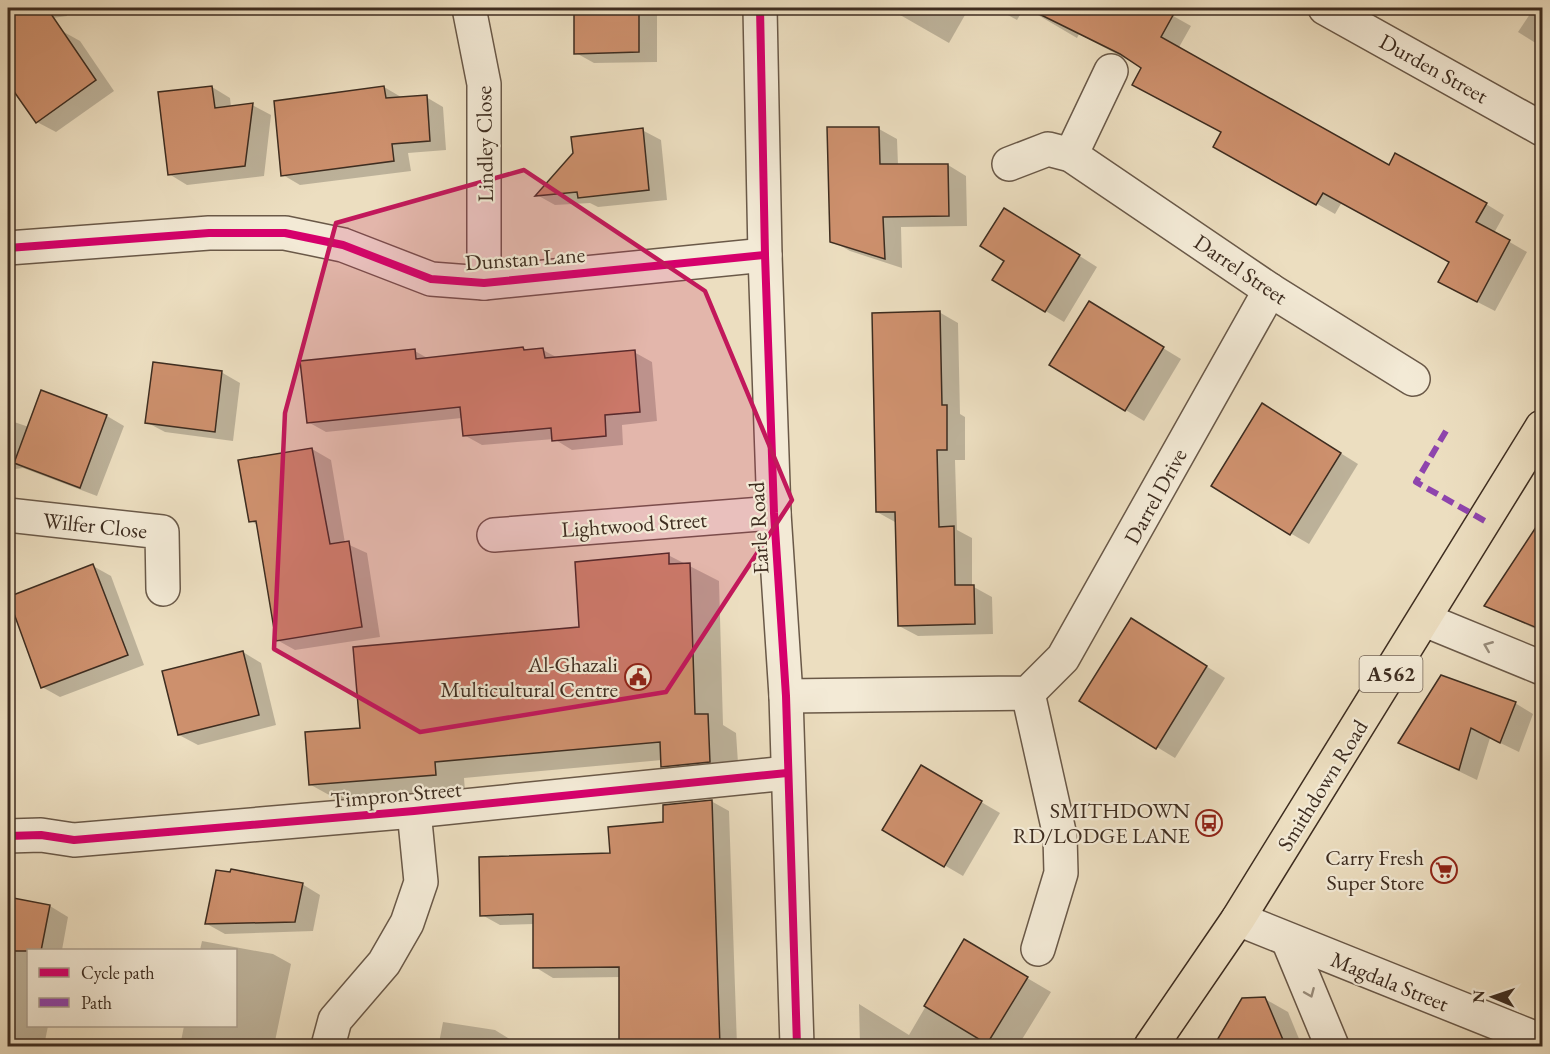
<svg xmlns="http://www.w3.org/2000/svg" width="1550" height="1054" font-family="'EB Garamond',serif">
  <rect width="100%" height="100%" fill="#ecdec0"/>
  <filter id="stains"><feTurbulence type="fractalNoise" baseFrequency=".00333" numOctaves="4"/><feColorMatrix values="0 0 0 0 .2 0 0 0 0 .09 0 0 0 0 .02 0 0 0 .5 -.17"/></filter>
  <radialGradient id="worn" r=".72"><stop offset=".6" stop-color="#630" stop-opacity="0"/><stop offset="1" stop-color="#630" stop-opacity=".3"/></radialGradient>
  <g fill="#0003">
    <path d="M8 8H65L67 16 8 24Z"/>
    <path d="M575 8H657V62L594 63 576 53Z"/>
    <path d="M888 8H969L949 43Z"/>
    <path d="M995 8H1024L1017 20Z"/>
    <path d="M1026 8H1159L1191 26 1178 49 1389 167 1486 204 1504 215 1494 233 1527 252 1495 311 1458 292 1451 262 1342 202 1335 214 1215 146 1222 132 1143 68 1079 34 1077 38Z"/>
    <path d="M1534 8H1542V47L1518 32Z"/>
    <path d="M62 31 80 41 114 91 56 132 37 122 8 80V70Z"/>
    <path d="M212 87 230 98 231 107 252 105 271 115 264 176 187 185 169 174Z"/>
    <path d="M384 87 401 97H426L443 107 446 150 408 153 411 171 300 185 283 175Z"/>
    <path d="M879 129 897 139 898 165H948L966 176 967 226 901 227 902 268 850 251 832 241Z"/>
    <path d="M642 130 661 140 667 200 598 207 590 203 555 205 537 195Z"/>
    <path d="M1023 220 1097 267 1064 322 994 280 1007 260Z"/>
    <path d="M939 312 958 323 960 414 965 417V460H955L957 530 972 538V586L992 597 993 634 918 636 899 626 895 522 877 512Z"/>
    <path d="M1107 314 1181 359 1144 421 1051 365Z"/>
    <path d="M523 348 528 351 543 350 558 358 634 352 652 362 657 421 622 425 623 445 572 450 554 439 482 445 464 435 462 418 326 432 308 422 415 351 429 359Z"/>
    <path d="M221 372 240 383 233 441 165 432 146 422Z"/>
    <path d="M42 392 107 416 124 426 97 496 23 468 8 470V420L29 427Z"/>
    <path d="M1281 416 1358 464 1309 544 1290 533Z"/>
    <path d="M312 449 331 460 345 543 367 553 380 637 295 650 277 640 259 526 251 521Z"/>
    <path d="M1542 521V632L1486 606Z"/>
    <path d="M668 555 719 581 723 725 736 733 739 778 691 783 662 766V760L464 778 465 791 340 801 311 785 361 729 581 629Z"/>
    <path d="M93 566 111 576 144 665 60 697 42 687 8 598Z"/>
    <path d="M1149 630 1225 678 1175 758 1081 701Z"/>
    <path d="M243 652 261 663 276 725 198 745 179 735Z"/>
    <path d="M1515 703 1533 714 1519 752 1490 738 1477 780 1400 743Z"/>
    <path d="M921 767 1000 813 963 876 884 830Z"/>
    <path d="M711 801 729 811 737 1046H621L620 977 553 978 535 967 534 924 500 925 482 915 611 855 665 823Z"/>
    <path d="M302 884 320 895 313 931 225 934 207 924Z"/>
    <path d="M8 898 50 906 68 917 62 950H28V1026H48L44 1046H8Z"/>
    <path d="M202 941 273 954 291 964 274 1046H180L184 1026H236V950H200Z"/>
    <path d="M964 941 1051 992 1018 1046H860L859 1004 909 1035Z"/>
    <path d="M1265 999 1288 1012 1302 1046H1214Z"/>
    <path d="M443 1022 495 1030 513 1041 512 1046H417L418 1040 439 1043Z"/>
  </g>
  <g fill="#cd906d" stroke="#3e2d20" stroke-width="1.5">
    <path d="M8 8H47L96 80 36 123 8 83Z"/>
    <path d="M574 8H639V52L574 54Z"/>
    <path d="M1027 8H1177L1161 37 1389 165 1395 153 1487 203 1476 222 1510 240 1477 302 1438 282 1449 262 1323 193 1316 205 1213 147 1221 132 1132 85 1141 68 1120 54Z"/>
    <path d="M212 86 215 108 253 103 245 166 168 175 158 92Z"/>
    <path d="M384 86 386 98 427 95 430 141 392 144 394 161 281 176 274 101Z"/>
    <path d="M827 127H879L880 164H948L949 216 883 217 885 259 830 242Z"/>
    <path d="M643 128 649 190 578 198 577 192 535 196 573 153 571 137Z"/>
    <path d="M1004 208 1080 255 1045 312 992 280 1004 261 980 246Z"/>
    <path d="M1089 301 1164 347 1125 411 1049 365Z"/>
    <path d="M940 311 942 405H947V450H937L939 527 954 526 955 585H974L975 624 898 626 895 512H876L872 313Z"/>
    <path d="M523 347 524 350 543 348 545 358 635 350 640 412 605 415 606 436 552 441 551 428 463 436 460 407 307 423 300 361 415 349 416 359Z"/>
    <path d="M153 362 222 371 215 432 145 423Z"/>
    <path d="M41 390 107 415 80 488 14 463Z"/>
    <path d="M1262 403 1341 453 1290 535 1211 486Z"/>
    <path d="M312 448 330 544 349 541 362 627 276 641 256 521 249 522 238 460Z"/>
    <path d="M1542 518V630L1484 606Z"/>
    <path d="M669 553V564L690 563 695 714H708L710 762 661 767 660 742 435 762 436 775 309 785 305 732 360 728 353 647 579 627 575 562Z"/>
    <path d="M93 564 128 655 41 688 8 597Z"/>
    <path d="M1131 618 1207 666 1156 749 1079 701Z"/>
    <path d="M243 651 259 715 178 735 162 671Z"/>
    <path d="M1441 675 1516 702 1500 743 1471 728 1459 770 1398 743Z"/>
    <path d="M921 765 982 801 944 867 882 830Z"/>
    <path d="M712 800 720 1047H619V967L533 968V914L480 916 479 857 610 853 608 827 663 822V805Z"/>
    <path d="M231 869 303 883 295 922 205 924 216 870 230 872Z"/>
    <path d="M8 897 50 905 41 951H8Z"/>
    <path d="M964 939 1028 977 987 1044 924 1006Z"/>
    <path d="M1265 997 1286 1047H1213L1242 998Z"/>
  </g>
  <g fill="none" stroke-linecap="round" stroke-linejoin="round">
    <defs>
      <g id="minor">
        <path d="M469 8 484 84V283"/>
        <path d="M760 8 765 255 774 513 786 696 797 1046"/>
        <path d="M1325 8 1542 129"/>
        <path d="M1071 155 1111 71"/>
        <path d="M1009 164 1048 149 1071 155 1270 290 1413 379"/>
        <path d="M8 248 209 233H285L343 245 431 279 484 283 765 255"/>
        <path d="M8 515 162 532 163 589"/>
        <path d="M494 535 774 513"/>
        <path d="M1425 620 1542 668"/>
        <path d="M1028 693 1060 836 1061 873 1038 949"/>
        <path d="M786 696 1028 693 1063 658 1270 290"/>
        <path d="M8 836 41 835 74 840 414 811 787 773"/>
        <path d="M1238 919 1542 1041"/>
        <path d="M1288 940 1332 1046"/>
        <path d="M328 1046 335 1020 384 963 407 923 421 882 414 811"/>
      </g>
      <path id="trunk" d="M1151 1046 1238 919 1542 427"/>
    </defs>
    <use href="#minor" stroke="#6a5948" stroke-width="36"/>
    <use href="#trunk" stroke="#3e2d20" stroke-width="36"/>
    <use href="#minor" stroke="#f3ead6" stroke-width="33"/>
    <use href="#trunk" stroke="#ecdec0" stroke-width="33"/>
    <path stroke="#8e44ad" stroke-width="6" stroke-dasharray="12 6" stroke-linecap="butt" d="M1446 431 1416 482 1485 521"/>
    <defs>
      <g id="cycleway">
        <path d="M760 8 765 255 774 513 786 696 797 1046"/>
        <path d="M8 248 209 233H285L343 245 431 279 484 283 765 255"/>
        <path d="M8 836 41 835 74 840 414 811 787 773"/>
      </g>
    </defs>
    <use href="#cycleway" stroke="#f3ead6" stroke-width="11"/>
    <use href="#cycleway" stroke="#d6006c" stroke-width="8"/>
  </g>
  <defs><path id="oneway-chevron" d="M-2-3.5L2.5 0L-2 3.5" fill="none" stroke-width="1.6" stroke-linecap="round" stroke-linejoin="round" transform="scale(1.5)"/></defs>
  <g stroke="#988c7b">
    <use href="#oneway-chevron" transform="translate(1488 646) rotate(-158)"/>
    <use href="#oneway-chevron" transform="translate(1310 993) rotate(67)"/>
  </g>
  <path fill="#c2185b" fill-opacity="0.2" stroke="#c2185b" stroke-width="4.5" stroke-linejoin="round" d="M524 170 705 291 792 500 666 692 420 732 274 649 285 413 336 223Z"/>
  <defs>
    <symbol id="civic-ring" viewBox="-11 -11 22 22"><circle r="9.5" fill="#f3ead6" stroke="#8f2418" stroke-width="1.5"/><path d="M-.6-6.5H3V-4.5H.6V-3L4-1V1h2V6H-6V1h2V-1L-.6-3ZM-1.2 2.5V6h2.4V2.5Z" fill="#8f2418"/></symbol>
    <symbol id="bus-ring" viewBox="-11 -11 22 22"><circle r="9.5" fill="#f3ead6" stroke="#8f2418" stroke-width="1.5"/><path d="M-5-6H5V4H4V6H2V4H-2V6H-4V4H-5ZM-3.5-4V0h7V-4ZM-3.5 1.2v1.5H-2V1.2ZM2 1.2v1.5H3.5V1.2Z" fill="#8f2418"/></symbol>
    <symbol id="supermarket-ring" viewBox="-11 -11 22 22"><circle r="9.5" fill="#f3ead6" stroke="#8f2418" stroke-width="1.5"/><path d="M-6-5.5h2.5l.6 2H6L4.5 2H-2.5L-4.4-4H-6ZM-1.5 3.2a1.3 1.3 0 1 0 .1 0ZM3 3.2a1.3 1.3 0 1 0 .1 0Z" fill="#8f2418"/></symbol>
  </defs>
  <g fill-rule="evenodd">
    <use href="#civic-ring" x="623" y="662" width="30" height="30"/>
    <use href="#bus-ring" x="1194" y="808" width="30" height="30"/>
    <use href="#supermarket-ring" x="1429" y="855" width="30" height="30"/>
  </g>
  <g text-anchor="middle" stroke-width="4.5" stroke-linejoin="round" paint-order="stroke">
    <rect fill="#f3ead6" stroke="#746657" stroke-width="1.5" x="1359.5" y="656" width="63" height="36" rx="4.5"/>
    <g font-size="21" font-weight="bold" fill="#3e2d20">
      <text x="1391" y="681">A562</text>
    </g>
    <g font-size="22" fill="#3e2d20" stroke="#f3ead6">
      <text transform="translate(1434 68) rotate(29)" y="8">Durden Street</text>
      <text transform="translate(484 144) rotate(-91)" y="8">Lindley Close</text>
      <text transform="translate(525 258) rotate(-4)" y="8">Dunstan Lane</text>
      <text transform="translate(1241 269) rotate(34)" y="8">Darrel Street</text>
      <text transform="translate(1155 496) rotate(-61)" y="8">Darrel Drive</text>
      <text transform="translate(634 524) rotate(-4)" y="8">Lightwood Street</text>
      <text transform="translate(95 525) rotate(6)" y="8">Wilfer Close</text>
      <text transform="translate(758 528) rotate(-93)" y="8">Earle Road</text>
      <text transform="translate(1322 785) rotate(-58)" y="8">Smithdown Road</text>
      <text transform="translate(396 794) rotate(-5)" y="8">Timpron Street</text>
      <text transform="translate(1390 981) rotate(22)" y="8">Magdala Street</text>
    </g>
    <g font-size="22" fill="#3e2d20" stroke="#f3ead6" text-anchor="end">
      <text x="618" y="672">Al-Ghazali<tspan x="618" dy="25">Multicultural Centre</tspan></text>
      <text x="1190" y="818">SMITHDOWN<tspan x="1190" dy="25">RD/LODGE LANE</tspan></text>
      <text x="1424" y="865">Carry Fresh<tspan x="1424" dy="25">Super Store</tspan></text>
    </g>
  </g>
  <rect width="1550" height="1054" fill="none" stroke="#ecdec0" stroke-width="30"/>
  <rect x="9" y="9" width="1532" height="1036" fill="none" stroke="#3e2d20" stroke-width="3"/>
  <rect x="15" y="15" width="1520" height="1024" fill="none" stroke="#3e2d20" stroke-width="1.5"/>
  <rect x="27" y="949" width="210" height="78" fill="#f3ead6" stroke="#ab9e8d" stroke-width="1.5"/>
  <rect x="39" y="968" width="30" height="9" fill="#d6006c" stroke="#ab9e8d" stroke-width="1.5"/>
  <text x="81" y="979" font-size="18" fill="#3e2d20">Cycle path</text>
  <rect x="39" y="998" width="30" height="9" fill="#8e44ad" stroke="#ab9e8d" stroke-width="1.5"/>
  <text x="81" y="1009" font-size="18" fill="#3e2d20">Path</text>
  <g transform="translate(1493 997) rotate(272)" stroke="#f3ead6" stroke-width="4.5" paint-order="stroke">
  <path d="M0-4.5L10 22L0 15L-10 22Z" fill="#3e2d20"/>
  <text y="-9" font-size="16" font-weight="bold" text-anchor="middle" fill="#3e2d20">N</text>
  </g>
  <rect width="100%" height="100%" filter="url(#stains)"/>
  <rect width="100%" height="100%" fill="url(#worn)"/>
</svg>
